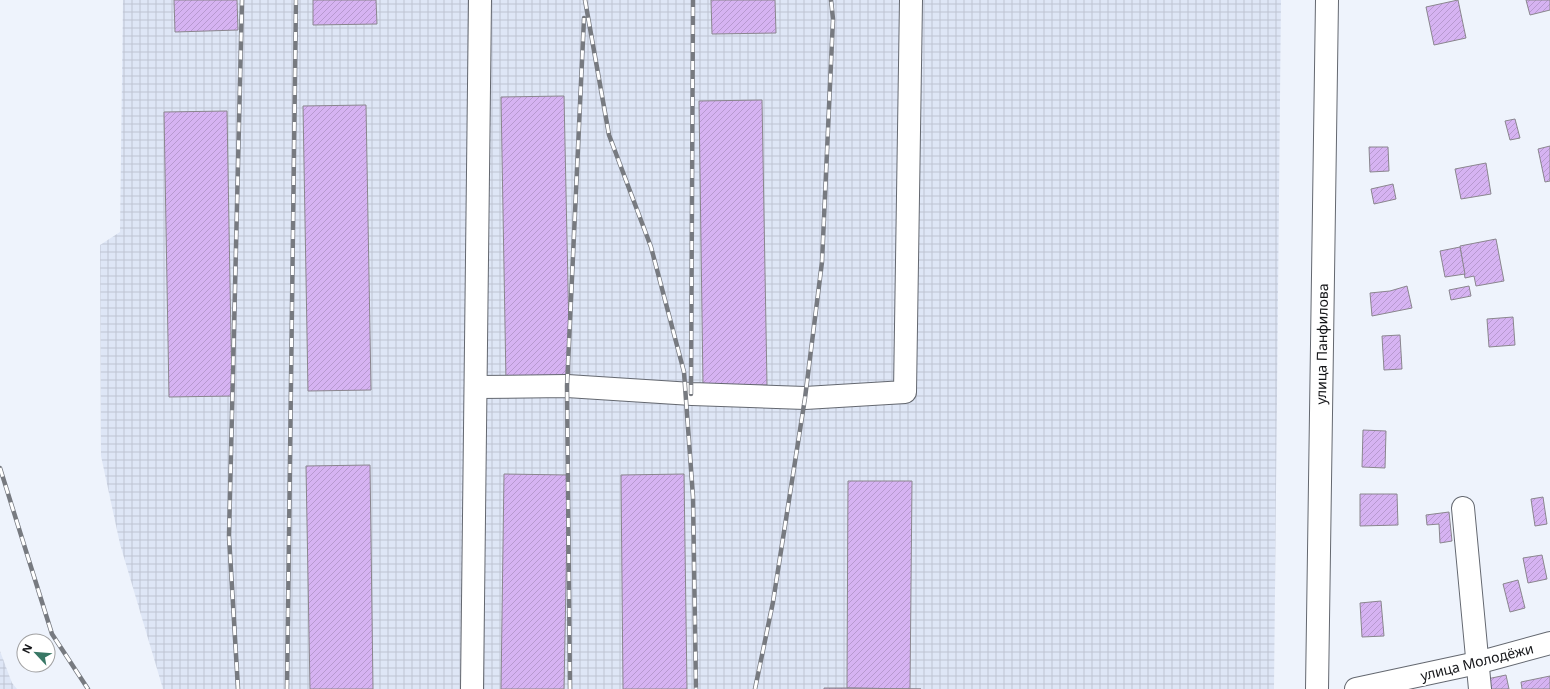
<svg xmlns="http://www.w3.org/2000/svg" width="1550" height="689" font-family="'Noto Sans',sans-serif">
  <defs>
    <pattern id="industrial-grid" width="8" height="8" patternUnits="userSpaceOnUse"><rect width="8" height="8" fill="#dee6f6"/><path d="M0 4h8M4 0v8" fill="none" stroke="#bec4d2"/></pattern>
    <pattern id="building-hatch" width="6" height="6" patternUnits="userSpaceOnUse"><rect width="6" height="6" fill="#d6b3f2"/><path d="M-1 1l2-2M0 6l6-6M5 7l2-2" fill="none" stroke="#b799cf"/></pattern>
  </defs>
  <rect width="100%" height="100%" fill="#eef3fc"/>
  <g fill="url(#industrial-grid)">
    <path d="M123 0H1281L1274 689H163L120 544 101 456 100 245 120 232Z"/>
    <path d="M0 651 12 683 17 689H0Z"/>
  </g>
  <g fill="url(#building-hatch)" stroke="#8a868e">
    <path d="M174 0H237L238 30 175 32Z"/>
    <path d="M313 0H376L377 24 313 25Z"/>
    <path d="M711 0H775L776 33 712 34Z"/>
    <path d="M1458 0 1466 38 1434 45 1426 7Z"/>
    <path d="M1526 0H1550V10L1530 15Z"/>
    <path d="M564 96 570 381 506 382 501 97Z"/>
    <path d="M762 100 767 385 703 386 699 101Z"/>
    <path d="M366 105 371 390 308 391 303 106Z"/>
    <path d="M227 111 232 396 169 397 164 112Z"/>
    <path d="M1515 119 1520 138 1510 140 1505 121Z"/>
    <path d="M1550 146V181L1545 182 1538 149Z"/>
    <path d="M1369 147H1388L1389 171 1370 172Z"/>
    <path d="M1486 163 1491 194 1461 199 1455 169Z"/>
    <path d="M1393 184 1396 199 1374 204 1371 189Z"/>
    <path d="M1496 239 1504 281 1476 286 1474 276 1465 278 1460 246Z"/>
    <path d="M1460 247 1465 274 1445 277 1440 251Z"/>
    <path d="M1407 286 1412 308 1372 316 1370 293 1390 291Z"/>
    <path d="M1469 286 1471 296 1451 300 1449 290Z"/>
    <path d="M1513 317 1515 345 1489 347 1487 319Z"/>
    <path d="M1400 335 1402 369 1384 370 1382 336Z"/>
    <path d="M1363 430 1386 431 1385 468 1362 467Z"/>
    <path d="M370 465 373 689H310L306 466Z"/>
    <path d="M504 474 568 475 564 689H501Z"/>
    <path d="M684 474 687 689H623L621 475Z"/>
    <path d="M848 481H912L910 689 847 688Z"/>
    <path d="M1360 494H1397L1398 525 1360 526Z"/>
    <path d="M1543 497 1547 524 1535 526 1531 499Z"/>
    <path d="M1449 512 1452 541 1440 543 1439 524 1427 525 1426 515Z"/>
    <path d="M1542 555 1547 579 1528 583 1523 558Z"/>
    <path d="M1518 580 1525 608 1510 612 1503 584Z"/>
    <path d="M1381 601 1384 636 1362 637 1360 603Z"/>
    <path d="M1506 675 1509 689H1489L1487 679Z"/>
    <path d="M1550 676V689H1522L1521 682Z"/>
    <path d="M824 688H847L921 689H824Z"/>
  </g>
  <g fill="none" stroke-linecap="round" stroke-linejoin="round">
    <defs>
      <g id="minor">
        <path d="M476 387 567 386 692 394 805 398 905 392 911 0"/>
        <path d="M1463 508 1480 689"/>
        <path d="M472 689 480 0"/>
        <path d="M1356 689 1477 663 1550 643"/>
      </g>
      <path id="major" d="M1317 689 1327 0"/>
    </defs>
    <use href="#minor" stroke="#646870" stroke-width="24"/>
    <use href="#major" stroke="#646870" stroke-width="24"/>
    <use href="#minor" stroke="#fff" stroke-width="22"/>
    <use href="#major" stroke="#fff" stroke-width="22"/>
    <defs>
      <g id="rail">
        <path d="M585 0 609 135 651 247 684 372 693 497 696 689"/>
        <path d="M691 394 693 0"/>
        <path d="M0 468 52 634 88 689"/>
        <path d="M238 689 229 536 242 0"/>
        <path d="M287 689 296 0"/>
        <path d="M570 689 567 386 584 18"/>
        <path d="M755 689 773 602 805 398 822 262 833 19 831 0"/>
      </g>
    </defs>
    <use href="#rail" stroke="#777a80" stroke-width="4.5"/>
    <use href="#rail" stroke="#fff" stroke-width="3" stroke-dasharray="9" stroke-linecap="butt"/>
  </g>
  <g text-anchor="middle" stroke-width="4" stroke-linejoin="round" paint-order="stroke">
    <g font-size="14" fill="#131417" stroke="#fff">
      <text transform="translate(1322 344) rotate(-89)" y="5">улица Панфилова</text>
      <text transform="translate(1477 662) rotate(-14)" y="5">улица Молодёжи</text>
    </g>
  </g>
  <g transform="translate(36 653) rotate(296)"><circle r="19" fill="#ffffff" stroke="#a1a1a2"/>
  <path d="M0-3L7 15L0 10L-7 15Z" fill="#387765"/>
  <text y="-6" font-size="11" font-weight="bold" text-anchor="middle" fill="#131417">N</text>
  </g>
</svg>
